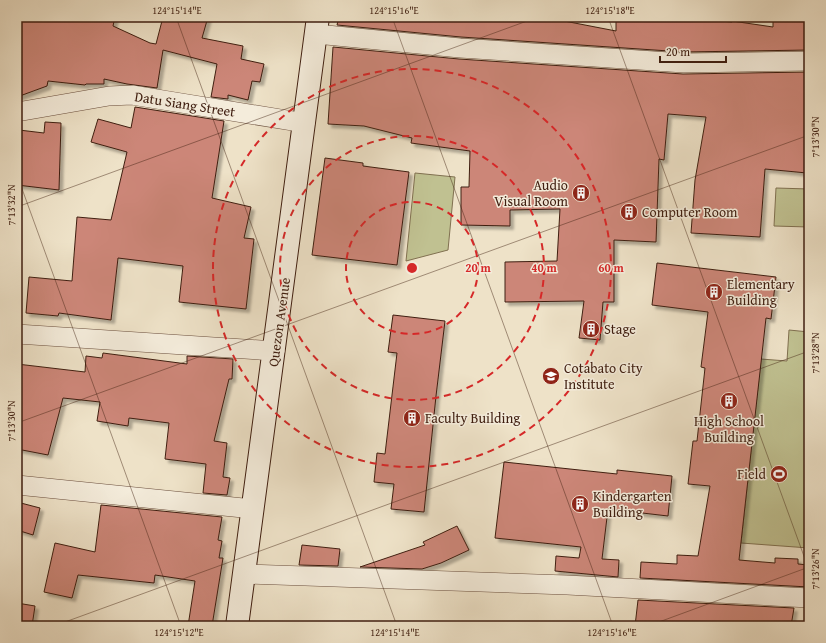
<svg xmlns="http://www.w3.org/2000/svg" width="826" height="643" font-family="'Gentium Book Plus',serif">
  <defs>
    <filter id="shadow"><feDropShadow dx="3.5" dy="3.5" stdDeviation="1" flood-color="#0004"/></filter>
  </defs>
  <rect width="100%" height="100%" fill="#eee2c8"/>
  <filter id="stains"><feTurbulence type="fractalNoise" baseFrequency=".005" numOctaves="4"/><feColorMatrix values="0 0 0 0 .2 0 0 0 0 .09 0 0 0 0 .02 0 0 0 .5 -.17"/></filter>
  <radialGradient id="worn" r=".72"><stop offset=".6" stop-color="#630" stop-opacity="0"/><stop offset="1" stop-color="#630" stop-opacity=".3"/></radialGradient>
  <g fill="#c0c191" stroke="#807050">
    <path d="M415 173 455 177 448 250 406 261Z"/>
    <path d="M776 188 809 189V227L774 226Z"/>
    <path d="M789 330 809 332V548L741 543 761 359 787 361Z"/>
  </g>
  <g fill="#cc8678" stroke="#3f1e10" filter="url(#shadow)">
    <path d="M17 17H115L113 26 150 43 156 44 163 17H208L202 38 243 46 241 59 264 64 260 82 252 81 248 100 228 95V99L211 97 217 64 163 50 157 88 127 84 104 79V84H86L85 85 48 81 47 86 17 97Z"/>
    <path d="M339 17H560L559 20 616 31V17H695V19L732 22V21L773 27V17H809V50L684 52 461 37 337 25Z"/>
    <path d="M333 47 459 59 683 74 809 72V155L807 173 765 169 760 237 691 233 695 180 706 117 668 114 664 160 659 159 656 242 614 240V302H603L600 340 579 338 584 301 505 302V262L557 261 560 209 510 210V226L461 225V187H469L470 151 411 143 412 138 364 126 328 124Z"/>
    <path d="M135 107 224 121 212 198 251 207 244 238 254 239 246 309 179 302 183 266 118 258 111 320 59 313 58 316 26 313 29 277 72 281 77 217 111 220 127 152 91 142 98 119 131 128Z"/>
    <path d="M45 122 61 123 59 190 17 185V148L19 130 44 133Z"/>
    <path d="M325 158 363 163V166L409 172 397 265 312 255Z"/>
    <path d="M657 263 776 277 771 319 766 318 739 560 775 563V558L798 559V564L809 565V587L640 578 641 562 677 564V555L698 556 710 486 688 484 693 441H697L705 368 701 367 708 312 652 305Z"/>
    <path d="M393 315 445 321 436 396 424 512 391 509 394 484 374 482 377 453 385 454 397 353 388 352Z"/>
    <path d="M103 353 187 364V356L233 359 232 379H229L214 441 227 443 223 477 230 478 227 495 203 493 206 464 165 459 169 423 129 418 128 426 97 421 100 402 63 398 48 455 17 449V364L85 372 86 356 102 358Z"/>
    <path d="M504 462 617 474V470L672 476 668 516 608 509 602 559 619 560 618 577 555 571 556 556 579 558 581 547 495 538Z"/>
    <path d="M17 502 40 508 33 535 17 530Z"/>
    <path d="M101 505 222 517 218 540 222 541 219 558H223L212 626H188L195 581 155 575 154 583 78 575 72 598 44 592 55 543 95 552Z"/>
    <path d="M457 526 469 550 441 563 422 569 360 567 425 545 423 542Z"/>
    <path d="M302 545 340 549 338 566 299 565Z"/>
    <path d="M638 600 794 608 791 626H635Z"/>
    <path d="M17 603 35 606 32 626H17Z"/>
  </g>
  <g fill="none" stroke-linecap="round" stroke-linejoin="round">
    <defs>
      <g id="street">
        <path d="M316 34 460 48 684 63 809 61"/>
        <path d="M17 112 109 96 132 95 305 123"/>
        <path d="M17 334 275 351"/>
        <path d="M17 485 253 509"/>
        <path d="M244 574 567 585 809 598"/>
      </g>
      <path id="secondary" d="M237 626 318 17"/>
    </defs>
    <use href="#street" stroke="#6b4f3e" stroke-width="20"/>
    <use href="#secondary" stroke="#3f1e10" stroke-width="24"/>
    <use href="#street" stroke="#f4ecdb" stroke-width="19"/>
    <use href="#secondary" stroke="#f4ecdb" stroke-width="22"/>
  </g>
  <path fill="none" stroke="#3f1e10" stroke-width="1" stroke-opacity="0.45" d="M176 17 397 626M392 17 613 626M608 17 809 570M17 175 181 626M17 207 538 17M17 423 809 135M54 626 809 351M648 626 809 567"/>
  <g fill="none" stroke="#d62828" stroke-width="2" stroke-dasharray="7 5">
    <circle cx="412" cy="268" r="66"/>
    <circle cx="412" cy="268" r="132"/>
    <circle cx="412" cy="268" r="199"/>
  </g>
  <defs>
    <symbol id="building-disc" viewBox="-11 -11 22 22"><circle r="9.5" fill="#8f2418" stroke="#f4ecdb"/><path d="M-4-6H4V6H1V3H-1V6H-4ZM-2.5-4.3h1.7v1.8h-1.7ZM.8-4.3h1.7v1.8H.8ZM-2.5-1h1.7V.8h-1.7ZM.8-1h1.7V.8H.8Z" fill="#fff"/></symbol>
    <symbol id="school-disc" viewBox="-11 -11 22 22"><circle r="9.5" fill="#8f2418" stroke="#f4ecdb"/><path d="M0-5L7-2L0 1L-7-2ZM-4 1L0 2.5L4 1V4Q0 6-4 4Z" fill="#fff"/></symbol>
    <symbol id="stadium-disc" viewBox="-11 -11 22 22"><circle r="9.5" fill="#8f2418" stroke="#f4ecdb"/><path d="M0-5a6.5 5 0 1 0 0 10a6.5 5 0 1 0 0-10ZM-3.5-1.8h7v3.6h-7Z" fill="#fff"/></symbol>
  </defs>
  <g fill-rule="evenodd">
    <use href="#building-disc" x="571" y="183" width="20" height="20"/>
    <use href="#building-disc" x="619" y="202" width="20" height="20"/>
    <use href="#building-disc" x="704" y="282" width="20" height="20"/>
    <use href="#building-disc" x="581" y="319" width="20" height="20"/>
    <use href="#school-disc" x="541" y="366" width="20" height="20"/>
    <use href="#building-disc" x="719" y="391" width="20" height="20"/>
    <use href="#building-disc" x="402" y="408" width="20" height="20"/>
    <use href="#stadium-disc" x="769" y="464" width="20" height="20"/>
    <use href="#building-disc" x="570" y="494" width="20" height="20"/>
  </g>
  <g text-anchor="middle" stroke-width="3" stroke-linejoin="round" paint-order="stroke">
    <g font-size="14" fill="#3f1e10" stroke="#f4ecdb">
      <text transform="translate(185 104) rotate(9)" y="5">Datu Siang Street</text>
      <text transform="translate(279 322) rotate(-82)" y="5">Quezon Avenue</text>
    </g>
    <g font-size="14" fill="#3f1e10" stroke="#f4ecdb" text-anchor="start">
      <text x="568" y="190" text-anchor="end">Audio<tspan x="568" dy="16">Visual Room</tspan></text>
      <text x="642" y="217">Computer Room</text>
      <text x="727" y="289">Elementary<tspan x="727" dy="16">Building</tspan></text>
      <text x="604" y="334">Stage</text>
      <text x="564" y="373">Cotabato City<tspan x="564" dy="16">Institute</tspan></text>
      <text x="425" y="423">Faculty Building</text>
      <text x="729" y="426" text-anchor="middle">High School<tspan x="729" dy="16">Building</tspan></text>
      <text x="766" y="479" text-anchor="end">Field</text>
      <text x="593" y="501">Kindergarten<tspan x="593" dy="16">Building</tspan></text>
    </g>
  </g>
  <circle cx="412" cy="268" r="6" fill="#d62828" stroke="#f4ecdb" stroke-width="2"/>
  <g font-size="12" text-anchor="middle" font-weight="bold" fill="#d62828" stroke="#f4ecdb" stroke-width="3" stroke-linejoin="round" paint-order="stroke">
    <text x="478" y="272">20 m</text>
    <text x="544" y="272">40 m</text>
    <text x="611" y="272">60 m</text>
  </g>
  <rect width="826" height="643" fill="none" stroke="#eee2c8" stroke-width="44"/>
  <path d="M660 56v6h66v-6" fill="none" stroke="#3f1e10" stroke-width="2"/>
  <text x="666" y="56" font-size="12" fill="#3f1e10" stroke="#f4ecdb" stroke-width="3" paint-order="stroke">20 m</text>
  <rect x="22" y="22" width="782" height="599" fill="none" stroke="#3f1e10" stroke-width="1.5"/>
  <g font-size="10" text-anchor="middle" fill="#3f1e10">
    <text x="177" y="14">124°15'14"E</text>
    <text x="394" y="14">124°15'16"E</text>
    <text x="610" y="14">124°15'18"E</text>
    <text transform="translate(815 137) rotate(-90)" y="4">7°13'30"N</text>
    <text transform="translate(11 205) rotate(-90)" y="4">7°13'32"N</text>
    <text transform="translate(815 353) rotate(-90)" y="4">7°13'28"N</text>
    <text transform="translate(11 421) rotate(-90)" y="4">7°13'30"N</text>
    <text transform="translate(815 569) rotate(-90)" y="4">7°13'26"N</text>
    <text x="179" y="636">124°15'12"E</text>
    <text x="395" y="636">124°15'14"E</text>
    <text x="612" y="636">124°15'16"E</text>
  </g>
  <rect width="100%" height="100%" filter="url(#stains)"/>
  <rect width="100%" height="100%" fill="url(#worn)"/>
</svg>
